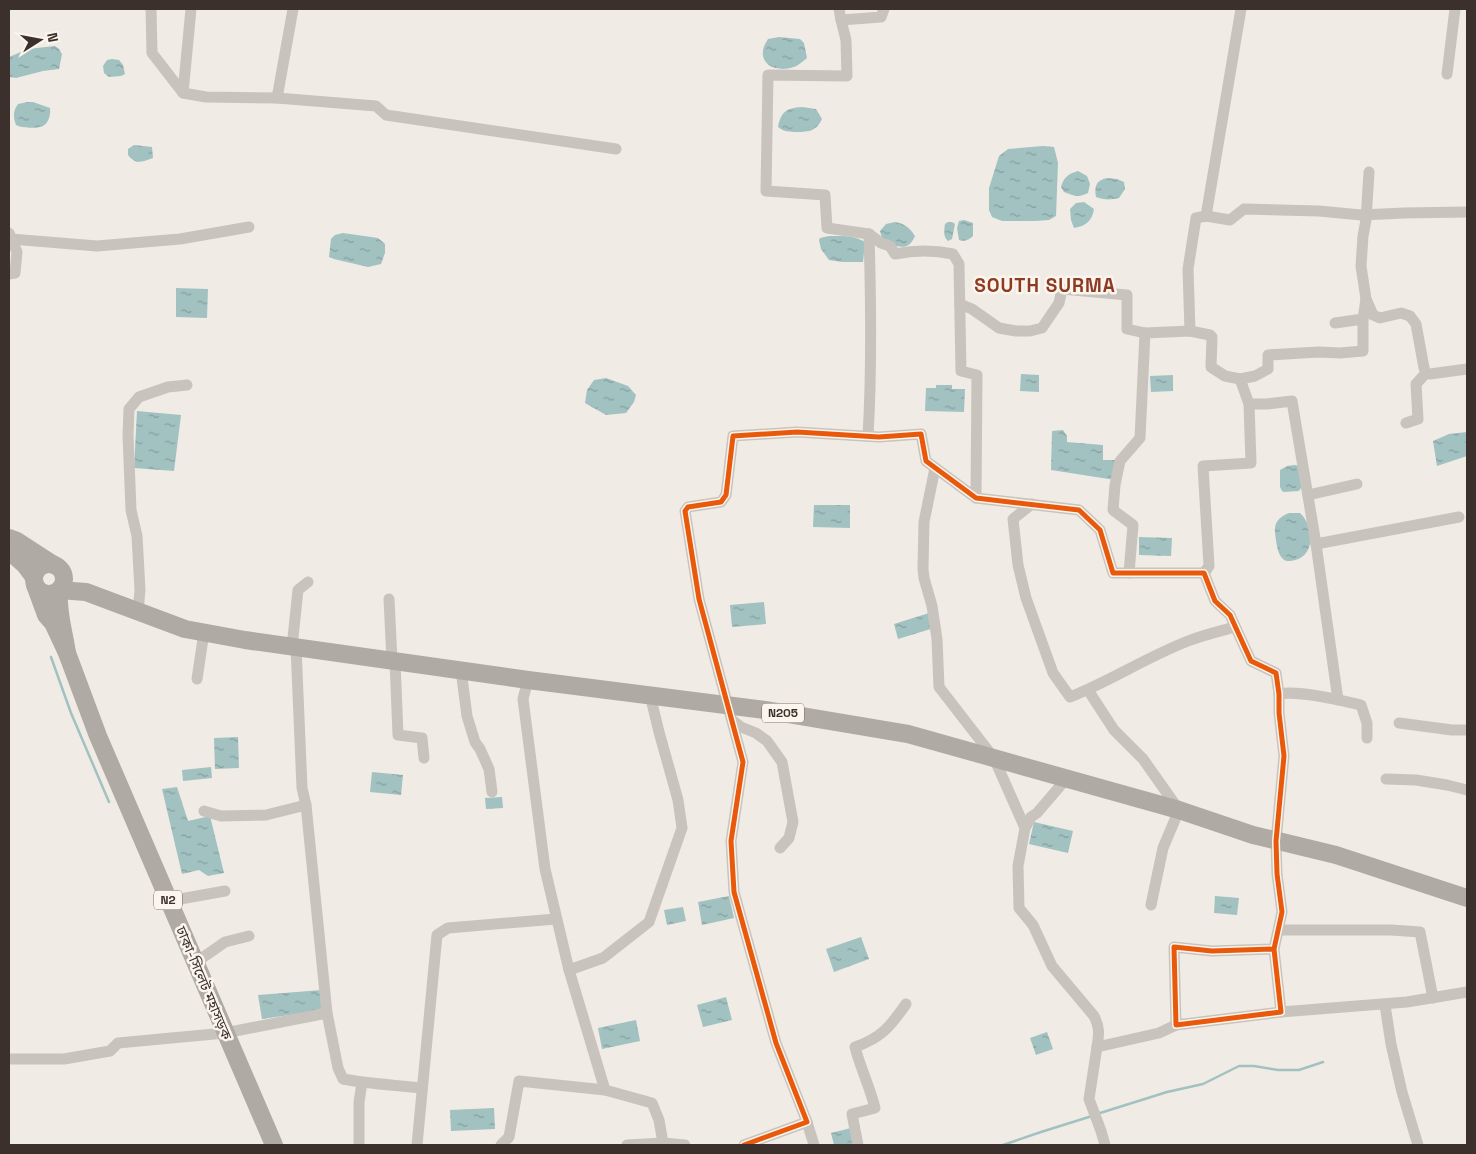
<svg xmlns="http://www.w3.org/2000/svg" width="1476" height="1154" font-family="'Space Grotesk','Noto Sans Bengali',sans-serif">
  <defs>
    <pattern id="water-ripples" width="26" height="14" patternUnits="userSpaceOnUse" patternTransform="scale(1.25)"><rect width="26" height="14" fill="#a1c2c1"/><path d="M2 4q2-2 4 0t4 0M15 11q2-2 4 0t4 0" fill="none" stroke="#849e9d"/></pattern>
  </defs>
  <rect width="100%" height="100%" fill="#f0ebe5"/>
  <g fill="url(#water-ripples)">
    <path d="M779 37 800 39 804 43 807 58C803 61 799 65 794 67 773 74 753 61 768 39Z"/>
    <path d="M55 46 59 49 62 54 59 69 43 71 16 78 9 77V57L28 49Z"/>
    <path d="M112 59 119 60 123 65 125 74 121 76 109 77 104 73 103 66 107 60Z"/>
    <path d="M28 102H33L50 108C51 113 49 123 43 126 38 129 21 128 16 125 13 117 13 111 18 104Z"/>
    <path d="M802 107 816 109 822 119C816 132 808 132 794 132 787 131 784 132 778 127 781 112 786 108 802 107Z"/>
    <path d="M134 145 152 147 153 158C141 162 136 165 128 155V149Z"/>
    <path d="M1043 146 1054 147 1058 163 1056 216 1049 220 1035 221H1002L992 217 989 210V188L999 156 1008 149Z"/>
    <path d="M1078 171 1087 176 1090 184 1088 193C1078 198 1074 196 1064 192L1061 187C1064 177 1068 174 1078 171Z"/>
    <path d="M1107 178 1117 179 1124 182 1125 189 1119 198C1111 200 1103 200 1096 197 1094 187 1096 180 1107 178Z"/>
    <path d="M1084 202 1094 209C1092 221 1086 226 1074 228L1071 220 1070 209 1076 203Z"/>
    <path d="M964 220 973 223V236C969 240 964 242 959 240L957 228 959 221Z"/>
    <path d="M895 222C905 224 909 227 915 236 908 253 896 246 883 241L880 231 886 224Z"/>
    <path d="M948 222H952L955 224 952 239 948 241C943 237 944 230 945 224Z"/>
    <path d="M343 233 378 238 385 244V253L381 264 368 267 334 259 329 257 331 239 335 235Z"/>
    <path d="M829 236C843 236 853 235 865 242L863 262H842L829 260 821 249 819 240 820 238Z"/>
    <path d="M176 288 208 289 207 318 176 317Z"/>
    <path d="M1021 374 1039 375V392L1020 391Z"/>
    <path d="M1173 375V391L1151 392 1150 376Z"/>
    <path d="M606 378 628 386 636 395 634 402 626 413 606 415 585 403 587 390 594 380Z"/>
    <path d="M936 385H952V389H965L964 412 925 411 926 388H936Z"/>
    <path d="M137 411 181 415 174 471 134 468Z"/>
    <path d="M1063 430 1067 436V442L1103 445V460H1116L1115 480 1051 470 1052 431Z"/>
    <path d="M1467 432V456L1437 466 1433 441 1449 434Z"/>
    <path d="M1295 465 1299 466 1303 485 1299 491 1284 492 1282 491 1280 487V470L1287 466Z"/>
    <path d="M814 505H850V528L813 527Z"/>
    <path d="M1289 513H1300C1315 527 1316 559 1290 561 1287 561 1285 561 1283 559 1277 554 1276 540 1275 533 1274 522 1279 517 1289 513Z"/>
    <path d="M1139 537 1172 538 1171 556 1139 555Z"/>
    <path d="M764 602 766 624 732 627 730 605Z"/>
    <path d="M929 613 934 628 898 639 894 624Z"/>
    <path d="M238 737 239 768 215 769 214 738Z"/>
    <path d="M211 767 212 778 183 781 182 770Z"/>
    <path d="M372 772 403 775 401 795 370 792Z"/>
    <path d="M177 787 188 821 210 816 224 873 208 876 199 870 182 874 162 789Z"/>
    <path d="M502 797 503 808 486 809 485 798Z"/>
    <path d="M1034 822 1073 831 1068 853 1029 844Z"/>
    <path d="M729 896 734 918 702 925 698 902Z"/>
    <path d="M1215 896 1239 898 1237 915 1214 913Z"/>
    <path d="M683 907 686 921 667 925 664 910Z"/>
    <path d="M861 937 869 959 834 972 826 949Z"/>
    <path d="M322 990 324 1010 262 1019 258 995Z"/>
    <path d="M726 997 732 1020 703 1027 697 1005Z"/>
    <path d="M636 1020 640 1041 602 1049 598 1028Z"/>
    <path d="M1047 1032 1053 1049 1036 1055 1030 1038Z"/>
    <path d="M494 1108 495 1129 451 1131 450 1110Z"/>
    <path d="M851 1128 855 1145H834L831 1133Z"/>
  </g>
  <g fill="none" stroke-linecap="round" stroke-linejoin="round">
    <g stroke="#a1c2c1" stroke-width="2.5">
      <path d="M51 657 71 713 109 802"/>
      <path d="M1097 1114 1167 1092 1203 1084 1239 1066H1254L1278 1070H1299L1323 1062"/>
      <path d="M1003 1145 1041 1132 1092 1116"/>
    </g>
    <g stroke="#c9c3be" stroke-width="11">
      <path d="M151 9 152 53 183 93 206 97 277 98 293 9"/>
      <path d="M839 9 841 20 881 17 884 9"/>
      <path d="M841 20 846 40 847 76 768 75 766 191 825 195 827 228 869 234C871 301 872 369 868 436"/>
      <path d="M1447 74 1455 9"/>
      <path d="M183 93 191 9"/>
      <path d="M277 98 376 106 386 115 616 149"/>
      <path d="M1369 172 1366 220 1363 236 1361 266 1366 299 1373 315 1380 318 1401 313 1410 316 1416 324 1424 368 1426 373 1430 374 1467 369"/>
      <path d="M1206 216 1230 220 1244 209 1319 211 1361 215 1404 213 1467 212"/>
      <path d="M869 234 881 243 890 246 895 254C915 250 934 250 953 254L959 264 961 371 977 375 976 498"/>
      <path d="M11 239 97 246 180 239 249 227"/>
      <path d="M9 274 15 273 17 252 9 233"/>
      <path d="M960 304 972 309 999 328 1016 331H1030L1042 328 1059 303 1062 289 1127 295V329L1145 333 1140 438 1120 461 1115 485 1113 510 1133 525 1129 573"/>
      <path d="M1335 323 1363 319"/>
      <path d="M1190 331 1188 269 1196 218 1206 216 1241 9"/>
      <path d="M1145 333 1190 331 1210 335 1212 337 1211 367 1225 376 1240 379 1249 404H1267L1292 401 1316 544 1338 700"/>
      <path d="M1240 379 1255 376 1268 369V355L1319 352 1340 353 1363 351V319L1366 299"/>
      <path d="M1406 423 1418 419 1416 384 1426 373"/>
      <path d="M935 468 924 522 923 569 924 578 932 606 937 639 939 687 994 758 1025 828 1018 866 1019 908 1033 925 1052 966 1094 1016C1100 1028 1099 1034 1097 1047L1159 1033 1176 1025"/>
      <path d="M1308 495 1357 484"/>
      <path d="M1032 504 1013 519 1018 565 1026 598 1053 673 1070 697C1110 681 1147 657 1188 641 1203 635 1220 631 1235 627"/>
      <path d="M1316 544 1459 517"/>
      <path d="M1204 573 1209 566 1203 466 1251 463 1249 404"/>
      <path d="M389 599 392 661"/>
      <path d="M138 612 140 590 137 536 131 510 128 435 129 409 139 397 168 387 187 385"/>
      <path d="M292 647 298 590 308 582"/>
      <path d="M395 661 398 735 422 738 424 758"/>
      <path d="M461 670 467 716 475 742 480 749 489 769 492 792"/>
      <path d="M197 679 204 632"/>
      <path d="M528 680 523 699 545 869 569 970 605 1090"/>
      <path d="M1088 690 1114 730 1143 759 1179 810 1163 848 1151 905"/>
      <path d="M1279 694C1299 690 1340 700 1361 705L1367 723V738"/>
      <path d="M732 720 741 727 756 733 767 741 782 762 793 822 789 838 780 848"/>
      <path d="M1399 723 1452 730H1467"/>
      <path d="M1386 779 1416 780 1447 785 1467 790"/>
      <path d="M204 811 221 816 266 815 306 805"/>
      <path d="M1025 828 1031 817 1037 813 1067 778"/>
      <path d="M169 901 225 891"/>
      <path d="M1279 930H1391L1420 932 1433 998"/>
      <path d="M195 963 225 942 249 936"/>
      <path d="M569 970 603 958 649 922 682 828 678 800 659 732 650 695"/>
      <path d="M1385 1005 1391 1044 1402 1092 1418 1145"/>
      <path d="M1281 1012 1407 1002 1467 992"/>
      <path d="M327 1013 338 1068 343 1079C369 1084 396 1085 422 1088"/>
      <path d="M1097 1047 1089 1099 1101 1131 1105 1145"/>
      <path d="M9 1059H64L110 1051 118 1043 225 1033 327 1013 306 805 302 788 296 647"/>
      <path d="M807 1122 814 1145"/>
      <path d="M359 1145V1102L362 1083"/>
      <path d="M417 1145 437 935 448 928 556 919"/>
      <path d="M501 1145 509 1137 519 1081 605 1090 652 1103 659 1120 663 1143"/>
      <path d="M627 1145 663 1143 685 1145"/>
      <path d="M744 1145 807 1122 776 1043 734 892 731 841 743 762 699 599 685 511 688 507 721 502 726 495 733 436 797 432 879 437 921 434 926 461 976 498 1079 510 1100 530 1113 573H1204L1215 601 1230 615 1251 661 1276 673 1279 694V713L1284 756 1276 841 1277 874 1282 912 1274 949 1212 951 1174 947 1176 1025 1281 1012 1274 949"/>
      <path d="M858 1145 852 1114 875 1108C870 1087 860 1067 855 1047 881 1038 890 1027 906 1004"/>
    </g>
    <g stroke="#afaaa4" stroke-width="18">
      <path d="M9 538 17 541 54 565"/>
      <path d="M9 551 25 565 34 577"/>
      <circle cx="49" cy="579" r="15"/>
      <path d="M35 585 46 615 53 623 67 653 98 736 274 1145"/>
      <path d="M67 653C64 632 57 611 59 590L86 592 185 629 245 640 528 680 765 710 908 734 1179 810 1253 835 1336 855 1467 898"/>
    </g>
    <defs>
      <path id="cycleway" d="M744 1145 807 1122 776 1043 734 892 731 841 743 762 699 599 685 511 688 507 721 502 726 495 733 436 797 432 879 437 921 434 926 461 976 498 1079 510 1100 530 1113 573H1204L1215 601 1230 615 1251 661 1276 673 1279 694V713L1284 756 1276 841 1277 874 1282 912 1274 949 1212 951 1174 947 1176 1025 1281 1012 1274 949"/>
    </defs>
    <use href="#cycleway" stroke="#fbf5ee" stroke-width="8"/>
    <use href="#cycleway" stroke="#e8590c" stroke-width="5"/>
  </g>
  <g text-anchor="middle" stroke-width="5" stroke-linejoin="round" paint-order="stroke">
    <g fill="#fbf5ee" stroke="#756b66" stroke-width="1">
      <rect x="762" y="703.5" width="42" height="19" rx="4"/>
      <rect x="154" y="890.5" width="28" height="19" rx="4"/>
    </g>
    <g font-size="12" font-weight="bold" fill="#3b302b">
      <text x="783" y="717">N205</text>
      <text x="168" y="904">N2</text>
    </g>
    <g font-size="14" fill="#3b302b" stroke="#fbf5ee">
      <text transform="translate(204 983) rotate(67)" y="5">ঢাকা-সিলেট মহাসড়ক</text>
    </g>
    <g font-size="19" font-weight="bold" letter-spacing="1" fill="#8c3b22" stroke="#fbf5ee">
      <text x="1045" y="292">SOUTH SURMA</text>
    </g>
  </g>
  <rect width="1476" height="1154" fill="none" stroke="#3b302b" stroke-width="20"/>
  <g transform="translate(40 40) rotate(79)" stroke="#fbf5ee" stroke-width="4" paint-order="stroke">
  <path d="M0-4L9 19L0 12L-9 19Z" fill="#3b302b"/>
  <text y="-8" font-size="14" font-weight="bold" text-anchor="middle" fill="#3b302b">N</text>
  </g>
</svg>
